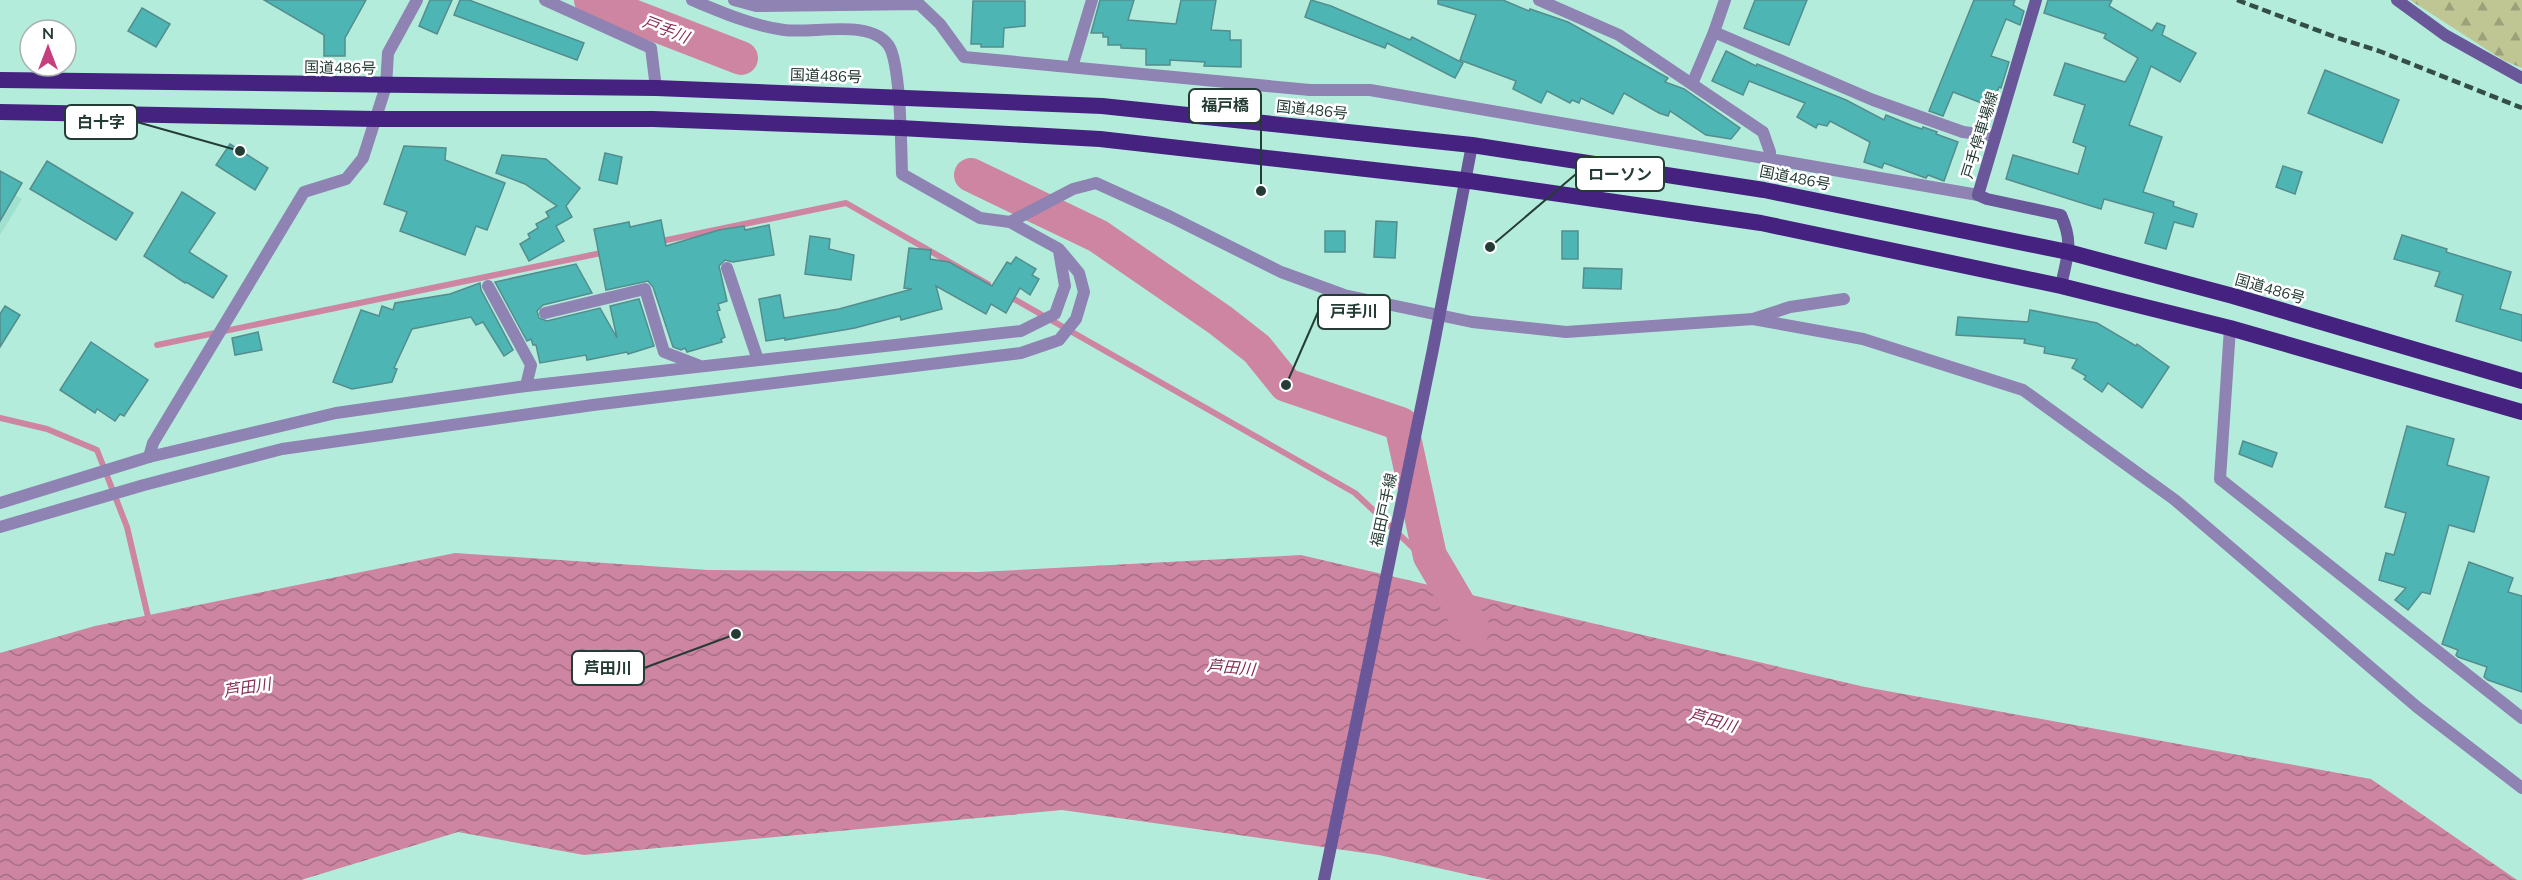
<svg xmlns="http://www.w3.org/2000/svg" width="2522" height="880" font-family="Mulish,'Noto Sans JP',sans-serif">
  <defs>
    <pattern id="forest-firs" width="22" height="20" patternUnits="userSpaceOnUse" patternTransform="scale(1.5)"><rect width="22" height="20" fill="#bfc694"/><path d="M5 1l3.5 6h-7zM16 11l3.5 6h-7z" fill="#9ba27a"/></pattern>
    <pattern id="water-waves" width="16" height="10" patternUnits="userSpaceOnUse" patternTransform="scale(1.5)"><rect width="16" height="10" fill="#cd85a1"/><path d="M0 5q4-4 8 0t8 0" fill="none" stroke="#a66e84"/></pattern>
  </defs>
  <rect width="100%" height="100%" fill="#b4ecdb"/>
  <path fill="#a0e0ce" d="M0 187 22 199 0 235Z"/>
  <path fill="url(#forest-firs)" d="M2410 0H2522V68L2503 60Z"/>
  <path fill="url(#water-waves)" d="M455 553 708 570 978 572 1301 555 1865 687 2371 779 2517 880H1492L1379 855 1062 810 584 855 458 832 301 880H0V653L95 626Z"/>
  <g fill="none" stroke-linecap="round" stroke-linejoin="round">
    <g stroke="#cd85a1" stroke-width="6">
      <path d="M657 242 846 203 988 284"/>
      <path d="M1007 295 1355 493 1423 557 1447 595"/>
      <path d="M157 345 606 252"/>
      <path d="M0 418 47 429 97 450 127 527 149 621"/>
    </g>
    <g stroke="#cd85a1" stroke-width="34">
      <path d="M591 0 741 58"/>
      <path d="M971 175 1098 236 1220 320 1257 349 1286 385 1401 424 1430 556 1473 629"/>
    </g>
  </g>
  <g fill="#4db6b5" stroke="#538d8d" stroke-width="1.5">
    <path d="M264 0H366L345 38V56H324V35Z"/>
    <path d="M430 0H452L437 34 419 26Z"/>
    <path d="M460 0H469L584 43 577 60 454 15Z"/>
    <path d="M1100 0H1134L1128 20 1176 24 1181 0H1216L1211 30 1230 31V40H1241V67L1204 66 1205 62 1170 60V65H1146V49L1121 48V45H1108V37H1103V33H1091Z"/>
    <path d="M1311 0 1331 6 1410 40 1412 37 1463 63 1455 78 1387 43 1385 48 1305 17Z"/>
    <path d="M1438 0H1503L1529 11 1530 9 1568 22 1668 78 1665 82 1684 89 1740 128 1731 139 1706 135 1670 111 1668 116 1659 113 1624 93 1613 114 1581 98 1579 103 1572 100 1570 103 1547 91 1541 103 1513 89 1516 81 1460 60 1476 15 1438 4Z"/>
    <path d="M1755 0H1807L1789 45 1744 28Z"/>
    <path d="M1974 0H2015L2013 5 2024 11 2020 25 2006 19 1991 56 2009 62 2001 88 1999 87 1992 107 1953 92 1943 116 1929 111Z"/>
    <path d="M2048 0H2112L2109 6 2152 31 2157 23 2165 26 2162 35 2196 53 2180 82 2151 66 2129 125 2162 137 2143 192 2174 202 2173 206 2197 214 2193 227 2174 222 2166 249 2145 243 2154 213 2104 199 2101 209 2006 179 2013 155 2078 174 2086 147 2073 142 2085 105 2054 95 2065 63 2125 82 2138 58 2104 38 2106 34 2044 13Z"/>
    <path d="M973 1H1025V26L1004 28 1003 47H981V44H971Z"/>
    <path d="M142 8 170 24 156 47 128 31Z"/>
    <path d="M1726 51 1756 66 1757 64 1846 100 1884 120 1886 115 1913 126 1922 129 1923 127 1937 132 1936 134 1958 142 1944 181 1928 175 1926 178 1884 163 1882 168 1864 162 1870 142 1830 121 1827 126 1818 124 1816 128 1797 117 1805 103 1749 81 1743 95 1712 81Z"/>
    <path d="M2325 70 2399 100 2382 143 2308 113Z"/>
    <path d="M230 144 268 168 255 190 216 165Z"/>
    <path d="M404 146 446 148 445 160 505 183 487 230 476 226 465 255 400 231 407 212 384 204Z"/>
    <path d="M605 153 622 157 617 184 599 180Z"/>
    <path d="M502 155 546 159 580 188 566 206 572 217 556 226 564 241 529 261 520 244 530 238 528 234 538 228 536 224 549 217 546 212 557 206 525 184 496 173Z"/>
    <path d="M47 161 133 213 116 240 30 189Z"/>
    <path d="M2283 166 2302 172 2295 194 2276 187Z"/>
    <path d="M0 171 22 183 0 221Z"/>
    <path d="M182 192 215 213 189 252 227 276 213 298 186 282 185 283 144 256Z"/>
    <path d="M661 220 666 246 719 230 744 226 745 230 769 225 774 255 733 262 725 260 719 266 727 301 718 304 720 310 717 311 725 337 721 339 722 342 687 352 685 348 681 350 673 347 653 287 648 281 606 290 594 229 629 222 630 227Z"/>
    <path d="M1376 221 1397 222 1395 258 1374 257Z"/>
    <rect x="1325" y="231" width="20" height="21"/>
    <rect x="1562" y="231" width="16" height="28"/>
    <path d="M2402 235 2447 249 2446 252 2511 272 2500 309 2522 315V341L2456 321 2463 295 2435 286 2440 272 2394 259Z"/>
    <path d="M810 236 830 239 829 249 854 255 851 280 805 274Z"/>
    <path d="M909 248 931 250 930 259 949 262 992 286 1007 262 1011 264 1016 257 1036 269 1032 275 1039 279 1030 295 1020 288 1006 313 991 304 986 314 936 286 942 309 901 320 900 316 855 328 785 340V338L766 341 759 299 780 295 784 318 839 309 912 289 904 288Z"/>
    <path d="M576 264 592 293 543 305 537 311 539 318 547 321 600 308 617 338 610 306 639 299 654 346 628 354 627 352 587 360 586 355 540 363 536 345H533L531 339 527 341 495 282Z"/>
    <path d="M1584 268 1622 269 1621 289 1583 288Z"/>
    <path d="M480 283 481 290 513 350 504 356 483 322 476 325 471 317 412 329 394 368 397 369 392 382 352 389 333 382 361 310 379 316 382 306 393 310 395 303 450 294Z"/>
    <path d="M5 306 20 315 0 347V314Z"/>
    <path d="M2030 310 2097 323 2136 346 2137 344 2169 367 2142 408 2108 383 2102 392 2084 379 2086 376 2072 368 2077 359 2044 353 2045 347 2024 343 2025 339 1956 335 1958 317 2028 322Z"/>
    <path d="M258 332 262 350 235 355 232 338Z"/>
    <path d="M91 342 148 380 124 416 120 414 115 421 97 409 95 413 60 390Z"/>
    <path d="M2407 426 2454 439 2447 465 2489 477 2474 532 2449 525 2430 594 2422 592 2408 610 2395 600 2406 588 2379 580 2386 553 2394 555 2406 513 2385 507Z"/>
    <path d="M2243 441 2277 453 2272 467 2239 454Z"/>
    <path d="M2469 562 2513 578 2508 592 2522 596V692L2488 680 2484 677 2487 667 2458 657 2456 655 2458 650 2442 644Z"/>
  </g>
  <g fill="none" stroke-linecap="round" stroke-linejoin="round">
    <g stroke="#8e83b2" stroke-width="12">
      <path d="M545 0 651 48 656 88"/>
      <path d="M734 0 756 6 919 4 940 24 964 57 1310 90H1370L1978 195"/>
      <path d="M1539 0 1619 35 1763 132 1770 152V157"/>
      <path d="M1714 32 1873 100 1963 132 1995 136"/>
      <path d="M1072 67 1092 0"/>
      <path d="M1692 84 1714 32 1725 0"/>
      <path d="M727 268 758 360"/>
      <path d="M488 286 531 365 526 386"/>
      <path d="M545 313 645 289 664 352 698 365"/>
      <path d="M1753 319 1790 307 1844 299"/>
      <path d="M2230 328 2220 479 2522 718"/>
      <path d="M149 457 153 443 304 192 346 179 363 158 386 86 388 53 417 0"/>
      <path d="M0 503 149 457 336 413 526 386 1021 331 1055 314 1065 286 1059 251"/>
      <path d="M0 527 144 485 282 449 593 405 1021 353 1059 340 1076 319 1084 292 1079 273 1059 249 1010 222"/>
    </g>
    <path stroke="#8e83b2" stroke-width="12" d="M692 0C721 12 753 26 784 30 813 34 871 18 889 46 901 66 901 147 902 174L980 218 1010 222 1073 189 1096 183 1171 217 1281 272 1344 295 1472 322 1566 332 1753 319 1863 339 2023 390 2175 500 2417 707 2522 788"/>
    <g stroke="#69579a" stroke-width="12">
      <path d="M2036 0 1978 195 1987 199 2061 215C2074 244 2067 256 2061 286"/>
      <path d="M2397 0 2445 35 2522 78"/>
      <path d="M1324 880 1433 349 1472 145"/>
    </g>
    <g stroke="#462280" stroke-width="16">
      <path d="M0 80 656 88 1102 106 1472 145 1764 190 2068 252 2233 296 2522 381"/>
      <path d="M0 112 375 119H653L900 128 1100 139 1463 180 1761 223 2061 286 2230 328 2522 412"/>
    </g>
    <path stroke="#344e46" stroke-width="4.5" stroke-dasharray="9 4.5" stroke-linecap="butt" d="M2237 0 2338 38 2379 51 2522 108"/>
  </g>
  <g text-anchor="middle" stroke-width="5" stroke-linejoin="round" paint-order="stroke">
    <g font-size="15" fill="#253c35" stroke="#fff">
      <text transform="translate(340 68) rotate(1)" y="5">国道486号</text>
      <text transform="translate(826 76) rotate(2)" y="5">国道486号</text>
      <text transform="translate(1312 110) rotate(6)" y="5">国道486号</text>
      <text transform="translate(1980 135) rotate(-73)" y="5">戸手停車場線</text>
      <text transform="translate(1795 178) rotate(11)" y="5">国道486号</text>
      <text transform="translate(2270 289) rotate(16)" y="5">国道486号</text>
      <text transform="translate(1384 510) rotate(-78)" y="5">福田戸手線</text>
    </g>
    <g font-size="16" font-style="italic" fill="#842e56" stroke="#fff">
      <text transform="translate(666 29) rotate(21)" y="6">戸手川</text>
      <text transform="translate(1231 667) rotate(5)" y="6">芦田川</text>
      <text transform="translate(247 687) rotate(-9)" y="6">芦田川</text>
      <text transform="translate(1713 720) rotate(16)" y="6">芦田川</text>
    </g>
  </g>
  <path fill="none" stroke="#253c35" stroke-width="2" d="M1261 191L1261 106M240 151L137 122M1490 247L1576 174M1286 385L1318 312M736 634L644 668"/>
  <g fill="#253c35" stroke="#fff" stroke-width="2">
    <circle cx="1261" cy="191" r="6"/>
    <circle cx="240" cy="151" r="6"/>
    <circle cx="1490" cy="247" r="6"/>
    <circle cx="1286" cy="385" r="6"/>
    <circle cx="736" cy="634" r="6"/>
  </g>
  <g fill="#fff" stroke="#253c35" stroke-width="2">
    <rect x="1189" y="89" width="72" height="34" rx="6"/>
    <rect x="65" y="105" width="72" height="34" rx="6"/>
    <rect x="1576" y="157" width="88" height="34" rx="6"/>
    <rect x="1318" y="295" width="72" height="34" rx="6"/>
    <rect x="572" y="651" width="72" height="34" rx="6"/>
  </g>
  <g font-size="16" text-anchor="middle" font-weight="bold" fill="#253c35">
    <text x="1225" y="111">福戸橋</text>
    <text x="101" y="128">白十字</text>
    <text x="1620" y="180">ローソン</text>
    <text x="1354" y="317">戸手川</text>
    <text x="608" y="674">芦田川</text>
  </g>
  <g transform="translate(48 48)"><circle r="28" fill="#ffffff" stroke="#a8b1ae" stroke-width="1.5"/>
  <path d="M0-4.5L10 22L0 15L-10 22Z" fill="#c53f7f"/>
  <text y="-9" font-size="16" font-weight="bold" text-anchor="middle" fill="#253c35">N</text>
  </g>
</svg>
